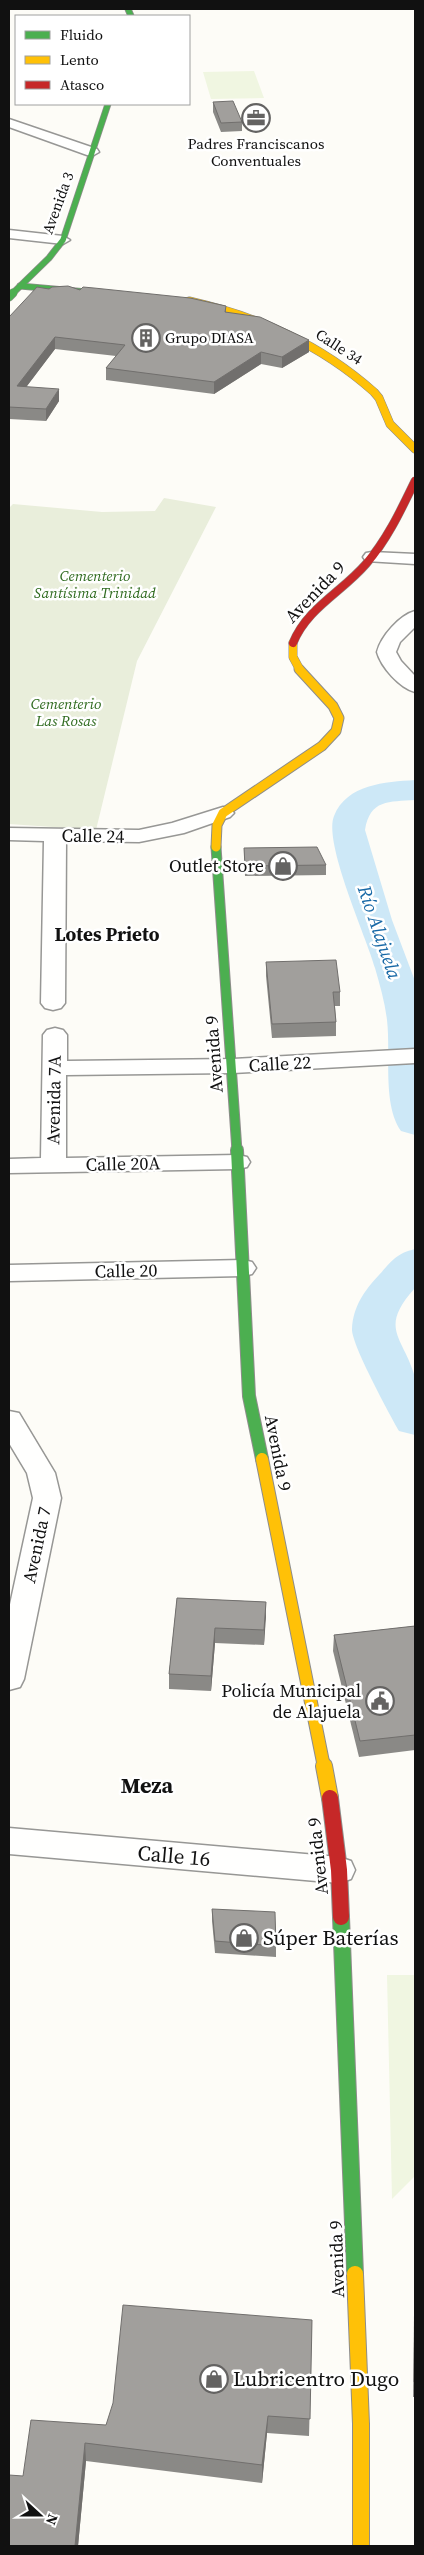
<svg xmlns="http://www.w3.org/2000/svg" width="424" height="2555" font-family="'Source Serif 4',serif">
  <rect width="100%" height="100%" fill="#fdfcf7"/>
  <path fill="#e9eedb" d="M164 498 216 507 137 661 96 830 9 824V508L13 504 102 512 155 511Z"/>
  <g fill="#f0f6e1">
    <path d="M254 71 264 98 211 99 203 72Z"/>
    <path d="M387 1975H415V2176L392 2199Z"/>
  </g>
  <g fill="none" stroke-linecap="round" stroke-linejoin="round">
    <g fill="#cde8f7" fill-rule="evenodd">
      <path d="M415 780V800C389 802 370 799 365 830L392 920 415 981V1135L401 1131C382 1104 391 1054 387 1020 385 1003 380 985 375 968 367 938 323 843 334 816 347 784 385 782 415 780Z"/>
      <path d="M415 1249V1288C378 1329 403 1336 415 1377 419 1390 416 1421 415 1435L399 1431C390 1415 351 1344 352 1329 353 1307 364 1291 379 1275 392 1261 395 1254 415 1249Z"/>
    </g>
    <defs>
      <g id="street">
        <path d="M9 119 97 149 99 152 92 156 87 155 9 127Z"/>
        <path d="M9 230 63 236 70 240 63 244 9 238Z"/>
        <path d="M372 552 415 554V564L366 561 363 557 366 553Z"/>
        <path d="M415 611V627L400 642 396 652 401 661 415 676V692C400 688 381 667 377 652 381 636 400 615 415 611Z"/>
        <path d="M223 807 230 809 234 813 230 817 184 833 139 842 66 841 65 1003 61 1008 53 1010 45 1008 41 1003 44 841 9 840V828L139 830 172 823Z"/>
        <path d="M55 1028 63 1030 67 1035V1061L233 1059 415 1049V1063L233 1073 66 1075V1158L238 1155 247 1157 250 1162 247 1167 238 1169 9 1173V1159L41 1158 43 1035 47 1030Z"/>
        <path d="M243 1260 252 1262 256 1268 252 1274 243 1276 9 1281V1265Z"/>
        <path d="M9 1411 19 1413 55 1473 61 1498 24 1679 20 1687 9 1690V1609L33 1498 27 1473 9 1443Z"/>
        <path d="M9 1828 339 1857 351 1861 355 1870 351 1879 339 1883 9 1854Z"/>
      </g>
      <g id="fast-far4">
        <path d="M128 9 131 16"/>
        <path d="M20 286 87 292"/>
        <path d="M12 294 49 258 63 240 108 104"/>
      </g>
      <path id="fast-far3" d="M9 297 13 293"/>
      <path id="fast-far2" d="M216 847 237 1151"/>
      <path id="fast-far1" d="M237 1150 249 1396 262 1459"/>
      <path id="fast" d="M341 1917 355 2274"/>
      <g id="slow-far3">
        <path d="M189 301C259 317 320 344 374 392L379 398 390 424 415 449"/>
        <path d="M293 643V657L300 670"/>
      </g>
      <path id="slow-far2" d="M216 847 217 825 223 813 322 746 336 731 339 718 333 706 299 669"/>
      <path id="slow-far1" d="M262 1459 324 1767"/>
      <g id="slow">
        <path d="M324 1766 330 1798"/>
        <path d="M355 2274 361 2424V2546"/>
      </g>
      <path id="jam-far1" d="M293 643C307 608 342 592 366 564 387 540 401 510 415 481"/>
      <path id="jam" d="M330 1798 339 1870 341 1917"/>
    </defs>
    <use href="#street" stroke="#979795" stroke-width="3"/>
    <use href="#fast-far4" stroke="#8e8d8b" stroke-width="7"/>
    <use href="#fast-far3" stroke="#8e8d8b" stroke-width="9"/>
    <use href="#fast-far2" stroke="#8e8d8b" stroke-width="11"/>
    <use href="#fast-far1" stroke="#8e8d8b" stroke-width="14"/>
    <use href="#fast" stroke="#8e8d8b" stroke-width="18"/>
    <use href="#slow-far3" stroke="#8e8d8b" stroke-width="9"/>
    <use href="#slow-far2" stroke="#8e8d8b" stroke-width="11"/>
    <use href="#slow-far1" stroke="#8e8d8b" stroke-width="14"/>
    <use href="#slow" stroke="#8e8d8b" stroke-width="18"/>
    <use href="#jam-far1" stroke="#8e8d8b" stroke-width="9"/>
    <use href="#jam" stroke="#8e8d8b" stroke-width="18"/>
    <use href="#street" fill="#fffffe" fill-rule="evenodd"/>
    <use href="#fast-far4" stroke="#4caf50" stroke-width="5.5"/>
    <use href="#fast-far3" stroke="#4caf50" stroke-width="8"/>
    <use href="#fast-far2" stroke="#4caf50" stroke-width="9"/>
    <use href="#fast-far1" stroke="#4caf50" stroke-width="12"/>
    <use href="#fast" stroke="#4caf50" stroke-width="16"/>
    <use href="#slow-far3" stroke="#ffc107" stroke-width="8"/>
    <use href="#slow-far2" stroke="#ffc107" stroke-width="9"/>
    <use href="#slow-far1" stroke="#ffc107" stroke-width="12"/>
    <use href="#slow" stroke="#ffc107" stroke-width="16"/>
    <use href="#jam-far1" stroke="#c62828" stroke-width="8"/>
    <use href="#jam" stroke="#c62828" stroke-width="16"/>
  </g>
  <g fill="#8a8986">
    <path d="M213 102 242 122V131L221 132 213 112Z"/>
    <path d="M49 289 80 290 226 306V312L309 352 282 368 261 364 214 394 106 380V368L116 356 55 349 26 387 59 401 46 421 9 419V317Z"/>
    <path d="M244 848 326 865V875L245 876Z"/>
    <path d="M266 962 340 992V1006H335L336 1022V1036L272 1038 266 976Z"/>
    <path d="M177 1598 266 1602 264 1645 215 1643 211 1691 169 1689V1674Z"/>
    <path d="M415 1626V1750L359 1757 333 1651 334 1635Z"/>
    <path d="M212 1909 276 1946V1957L215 1953 212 1921Z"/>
    <path d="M415 2299V2397H413L414 2314Z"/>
    <path d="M312 2320 309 2436 267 2433 262 2483 86 2461 78 2546H9L23 2476 106 2425Z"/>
  </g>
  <g fill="#716f6d">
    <path d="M55 337V349L18 398 17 386Z"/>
    <path d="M309 340V352L282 368V357Z"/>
    <path d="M261 352V364L214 394V382Z"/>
    <path d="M59 389V401L46 421V409Z"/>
    <path d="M266 1602V1617L264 1645V1630Z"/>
    <path d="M215 1628V1643L211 1691V1676Z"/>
    <path d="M268 2416 267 2433 262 2483V2465Z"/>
    <path d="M85 2443 86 2461 78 2546H75Z"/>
  </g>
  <g fill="#a19f9c" stroke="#716f6d">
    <path d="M233 101 242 122 221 123 213 102Z"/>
    <path d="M68 286 80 290 83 287 94 288 190 298 226 306 225 312 260 317 309 340 282 357 261 352 214 382 106 368 125 345 55 337 17 386 59 389 46 409 9 407V317L37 287 49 289 52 287Z"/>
    <path d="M317 847 326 865 245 866 244 848Z"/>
    <path d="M336 960 340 992H333L336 1022 272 1024 266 962Z"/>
    <path d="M177 1598 266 1602 264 1630 215 1628 211 1676 169 1674Z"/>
    <path d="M415 1626V1735L360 1741 334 1635Z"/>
    <path d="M212 1909 275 1912 276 1946 215 1941Z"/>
    <path d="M415 2299V2382H414Z"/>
    <path d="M123 2305 312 2320 310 2419 268 2416 262 2465 85 2443 75 2546H9V2475L23 2476 31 2420 106 2425 113 2403Z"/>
  </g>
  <defs>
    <symbol id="office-ring" viewBox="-11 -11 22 22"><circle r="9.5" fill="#fff" stroke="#646362" stroke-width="1.5"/><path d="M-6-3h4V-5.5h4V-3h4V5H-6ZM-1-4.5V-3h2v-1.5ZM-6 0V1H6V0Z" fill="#646362"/></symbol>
    <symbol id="building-ring" viewBox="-11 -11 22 22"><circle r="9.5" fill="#fff" stroke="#646362" stroke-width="1.5"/><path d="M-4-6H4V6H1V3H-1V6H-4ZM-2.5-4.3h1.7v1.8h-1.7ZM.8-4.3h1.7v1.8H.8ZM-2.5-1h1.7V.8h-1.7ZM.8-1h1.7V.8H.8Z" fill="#646362"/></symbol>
    <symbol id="shop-ring" viewBox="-11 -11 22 22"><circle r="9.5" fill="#fff" stroke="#646362" stroke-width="1.5"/><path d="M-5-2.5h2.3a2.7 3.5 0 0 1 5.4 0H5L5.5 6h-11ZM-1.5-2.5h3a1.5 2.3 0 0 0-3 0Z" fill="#646362"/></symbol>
    <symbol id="civic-ring" viewBox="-11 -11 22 22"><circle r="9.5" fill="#fff" stroke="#646362" stroke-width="1.5"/><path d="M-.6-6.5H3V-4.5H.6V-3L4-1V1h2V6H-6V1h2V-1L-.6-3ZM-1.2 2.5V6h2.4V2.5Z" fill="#646362"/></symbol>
  </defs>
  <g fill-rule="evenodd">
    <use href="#office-ring" x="240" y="102" width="32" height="32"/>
    <use href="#building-ring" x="130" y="322" width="32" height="32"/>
    <use href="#shop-ring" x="267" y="850" width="32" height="32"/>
    <use href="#civic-ring" x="364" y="1685" width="32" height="32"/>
    <use href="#shop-ring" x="228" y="1922" width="32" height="32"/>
    <use href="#shop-ring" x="198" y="2363" width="32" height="32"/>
  </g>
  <g text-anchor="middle" stroke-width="5" stroke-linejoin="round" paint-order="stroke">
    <g font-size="15" fill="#111" stroke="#fff">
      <text x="256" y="149">Padres Franciscanos<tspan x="256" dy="17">Conventuales</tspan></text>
      <text x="165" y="343" text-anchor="start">Grupo DIASA</text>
    </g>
    <g font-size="15" fill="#111" stroke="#fff">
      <text transform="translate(58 203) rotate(-70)" y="5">Avenida 3</text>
      <text transform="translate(339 347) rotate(33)" y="5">Calle 34</text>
    </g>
    <g font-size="15" font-style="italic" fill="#2f6b1f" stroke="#fff">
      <text x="95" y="581">Cementerio<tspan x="95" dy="17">Santísima Trinidad</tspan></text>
      <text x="66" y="709">Cementerio<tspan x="66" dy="17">Las Rosas</tspan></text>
    </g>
    <g font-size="18" fill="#111" stroke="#fff">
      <text transform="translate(315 592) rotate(-46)" y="6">Avenida 9</text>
      <text transform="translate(93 836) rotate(1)" y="6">Calle 24</text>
      <text transform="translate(214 1054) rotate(-94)" y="6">Avenida 9</text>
      <text transform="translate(280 1064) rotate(-3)" y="6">Calle 22</text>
      <text transform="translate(54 1100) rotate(-89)" y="6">Avenida 7A</text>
      <text transform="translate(123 1164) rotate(-1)" y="6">Calle 20A</text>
      <text transform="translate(126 1271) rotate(-1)" y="6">Calle 20</text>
      <text transform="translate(278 1453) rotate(79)" y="6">Avenida 9</text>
      <text transform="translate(37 1545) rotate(-78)" y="6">Avenida 7</text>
      <text transform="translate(318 1856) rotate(-96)" y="6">Avenida 9</text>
      <text transform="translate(337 2259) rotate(-92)" y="6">Avenida 9</text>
    </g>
    <g font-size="18" fill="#111" stroke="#fff" text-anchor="end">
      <text x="264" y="872">Outlet Store</text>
      <text x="361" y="1697">Policía Municipal<tspan x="361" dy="21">de Alajuela</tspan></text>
    </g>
    <g font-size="19" font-style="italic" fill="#1768a6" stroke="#fff">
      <text transform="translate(380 932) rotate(71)" y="7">Río Alajuela</text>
    </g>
    <g font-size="19" font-weight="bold" fill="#111" stroke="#fff">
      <text x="107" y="941">Lotes Prieto</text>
    </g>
    <g font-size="21" fill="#111" stroke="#fff">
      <text transform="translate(174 1856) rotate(5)" y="7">Calle 16</text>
    </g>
    <g font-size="21" fill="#111" stroke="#fff" text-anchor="start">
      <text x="263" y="1945">Súper Baterías</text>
      <text x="233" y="2386">Lubricentro Dugo</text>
    </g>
    <g font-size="22" font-weight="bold" fill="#111" stroke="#fff">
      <text x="147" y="1793">Meza</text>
    </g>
  </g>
  <rect width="424" height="2555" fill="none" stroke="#111111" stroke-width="20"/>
  <rect x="15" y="15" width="175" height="90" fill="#ffffff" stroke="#a0a0a0"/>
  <rect x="25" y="31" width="25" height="8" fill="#4caf50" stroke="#a0a0a0"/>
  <text x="60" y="40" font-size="15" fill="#111111">Fluido</text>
  <rect x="25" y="56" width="25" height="8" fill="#ffc107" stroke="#a0a0a0"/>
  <text x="60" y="65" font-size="15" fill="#111111">Lento</text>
  <rect x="25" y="81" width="25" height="8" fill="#c62828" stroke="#a0a0a0"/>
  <text x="60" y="90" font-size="15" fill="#111111">Atasco</text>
  <g transform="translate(40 2515) rotate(111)" stroke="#ffffff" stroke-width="4" paint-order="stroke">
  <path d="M0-4L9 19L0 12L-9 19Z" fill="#111111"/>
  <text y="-8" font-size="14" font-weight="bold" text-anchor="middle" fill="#111111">N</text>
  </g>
</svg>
